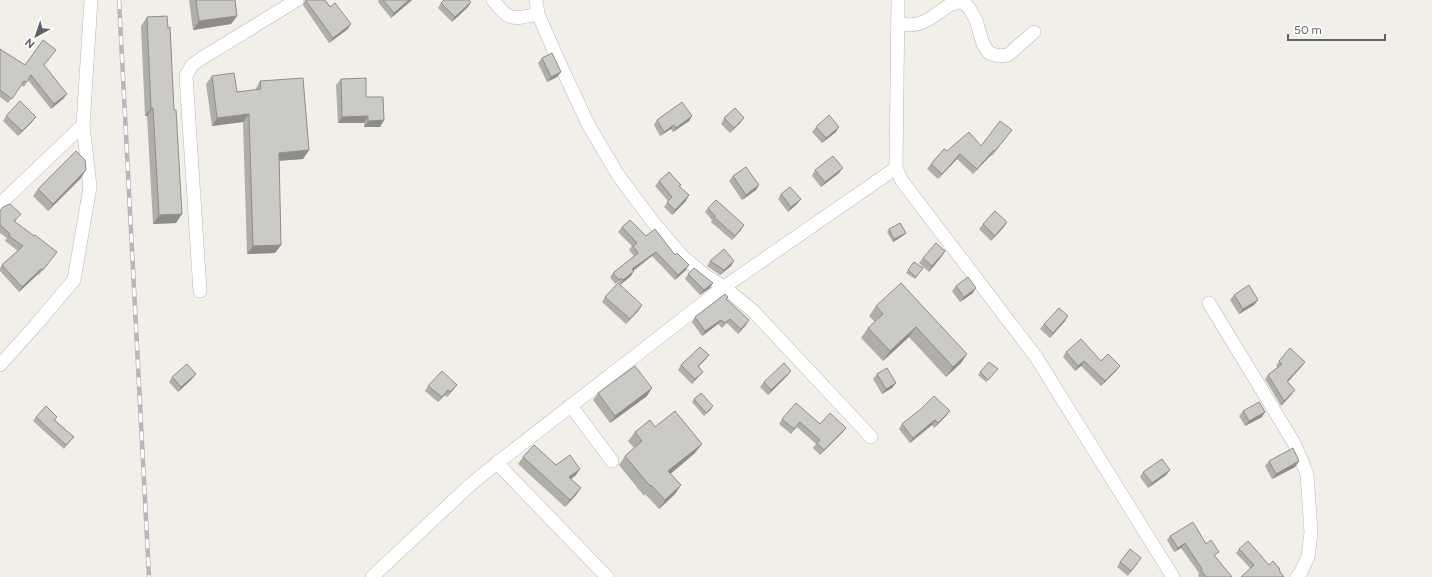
<svg xmlns="http://www.w3.org/2000/svg" width="1432" height="577" font-family="Figtree,sans-serif">
  <rect width="100%" height="100%" fill="#f1efe8"/>
  <g fill="none" stroke-linecap="round" stroke-linejoin="round">
    <defs>
      <g id="minor">
        <path d="M493 0C509 22 514 19 538 14"/>
        <path d="M536 0 538 14 559 62 589 126 618 175 653 222 683 257 706 276 724 287 753 311 871 437"/>
        <path d="M898 0 896 168 902 181 1036 357 1173 577"/>
        <path d="M898 24C907 25 915 26 923 22 937 17 947 1 963 2L969 8 976 20 983 44 989 53 998 56 1008 55 1034 32"/>
        <path d="M0 204 83 125 91 0"/>
        <path d="M200 291 186 76 192 65 202 58 297 0"/>
        <path d="M1209 303 1294 443 1307 474 1311 532 1308 557 1301 572 1297 577"/>
        <path d="M0 365 35 326 74 280 90 187 83 125"/>
        <path d="M571 406 612 461"/>
        <path d="M372 577 470 485 497 463"/>
        <path d="M607 577 497 463 724 287 896 168"/>
      </g>
    </defs>
    <use href="#minor" stroke="#b5b8bc" stroke-width="14"/>
    <use href="#minor" stroke="#fff" stroke-width="13"/>
    <defs>
      <path id="rail" d="M119 0 149 577"/>
    </defs>
    <use href="#rail" stroke="#b6b7b8" stroke-width="4.5"/>
    <use href="#rail" stroke="#fff" stroke-width="3" stroke-dasharray="9" stroke-linecap="butt"/>
  </g>
  <g fill="#afaea9">
    <path d="M189 0H235L237 16 231 24 193 30Z"/>
    <path d="M305 0H325L348 29 329 43 303 5Z"/>
    <path d="M379 0H412L391 18 378 2Z"/>
    <path d="M471 2 468 7 452 22 438 8 441 3Z"/>
    <path d="M147 17 176 223 153 224 147 116H145L141 26Z"/>
    <path d="M0 49 25 65 44 66 64 98 51 109 28 80 24 87 21 85 8 103 0 97Z"/>
    <path d="M542 58 561 72 557 77 547 82 538 63Z"/>
    <path d="M212 76 237 92 255 90 260 81 309 150 303 159 279 161 281 245 275 253 247 254 243 122 212 126 206 84Z"/>
    <path d="M341 79 384 120 380 127H364V123H338L336 85Z"/>
    <path d="M6 116 32 122 18 136 3 121Z"/>
    <path d="M692 116 689 121 673 132 671 129 660 136 654 125 657 120Z"/>
    <path d="M724 118 740 123 730 133 721 124Z"/>
    <path d="M816 127 836 132 822 143 812 132Z"/>
    <path d="M1012 130 992 156 991 155 973 174 957 159 938 179 927 169 931 164 947 151 981 146Z"/>
    <path d="M815 170 839 173 821 187 812 176Z"/>
    <path d="M733 176 759 185 756 190 742 200 729 181Z"/>
    <path d="M81 178 48 211 33 196 38 189Z"/>
    <path d="M659 181 680 186 686 201 672 215 664 207 668 201 655 186Z"/>
    <path d="M781 194 797 204 788 212 778 199Z"/>
    <path d="M708 208 741 230 732 240 711 222 712 220 705 212Z"/>
    <path d="M0 211 17 219 15 222 34 236 57 252 39 275 38 274 19 292 0 271V268L2 265 18 251 5 241 7 238 0 233Z"/>
    <path d="M983 224 1004 227 991 241 979 229Z"/>
    <path d="M622 227 646 236 686 270 675 280 652 256 633 271 631 276 620 285 639 310 626 324 602 302 605 297 620 284 618 282 615 284 610 277 613 273 634 256 629 250 632 246 618 232Z"/>
    <path d="M889 229 906 233 904 235 893 242 887 232Z"/>
    <path d="M945 251 942 256 929 272 919 263 923 258Z"/>
    <path d="M710 261H734L731 266 720 275 707 266Z"/>
    <path d="M914 262 923 268 915 279 906 273Z"/>
    <path d="M688 274 710 288 700 295 685 279Z"/>
    <path d="M956 286 973 293 960 302 952 291Z"/>
    <path d="M1234 295 1258 300 1254 305 1239 314 1230 300Z"/>
    <path d="M726 299 746 325 738 334 727 323 722 328 718 324 702 336 692 322 695 317Z"/>
    <path d="M876 306 967 354 961 363 946 377 909 337 883 361 861 338 868 328 875 322 869 316Z"/>
    <path d="M1068 316 1065 321 1050 338 1040 329 1044 324Z"/>
    <path d="M1066 352 1101 361 1120 366 1116 371 1101 386 1081 366 1075 371 1063 357Z"/>
    <path d="M709 355 705 360 698 367 703 372 699 376 692 384 678 370 681 365Z"/>
    <path d="M1279 361 1305 362 1302 366 1288 382 1292 394 1281 406 1265 379 1268 375 1278 367 1276 366Z"/>
    <path d="M998 369 986 382 978 375 980 372Z"/>
    <path d="M791 371 787 376 768 395 760 387 764 382Z"/>
    <path d="M877 374 896 383 892 388 882 394 873 379Z"/>
    <path d="M172 377 192 379 178 392 169 382Z"/>
    <path d="M457 385 447 397 445 395 438 402 425 391 428 386Z"/>
    <path d="M598 393 647 396 610 423 593 400Z"/>
    <path d="M694 399 712 409 704 416 692 402Z"/>
    <path d="M950 411 946 416 934 428 932 425 910 443 899 429 902 424Z"/>
    <path d="M1243 411 1262 417 1245 426 1239 416Z"/>
    <path d="M36 417 55 420 74 437 64 449 33 421Z"/>
    <path d="M782 419 820 424 843 432 820 455 813 448 816 444 797 427 791 434 779 424Z"/>
    <path d="M655 427 695 453 670 474 681 485 675 494 659 509 645 494 644 496 619 465 625 456 634 448 628 441 635 432Z"/>
    <path d="M523 457 556 465 576 475 571 479 581 488 576 495 565 507 518 464Z"/>
    <path d="M1269 461H1299L1295 467 1272 479 1265 466Z"/>
    <path d="M1170 470 1166 475 1148 488 1140 477 1143 472Z"/>
    <path d="M1170 536 1206 544 1215 556 1232 577H1199L1198 575 1199 573 1181 548 1174 552 1167 540Z"/>
    <path d="M1239 549 1269 565 1280 569 1279 571 1250 568 1236 553Z"/>
    <path d="M1120 562 1138 563 1128 576 1117 567Z"/>
  </g>
  <g fill="#8f8d8a">
    <path d="M409 0H412L391 18 394 13Z"/>
    <path d="M471 2 468 7 452 22 455 17Z"/>
    <path d="M237 16 231 24 193 30 199 21Z"/>
    <path d="M351 24 348 29 329 43 333 38Z"/>
    <path d="M561 72 557 77 547 82 551 77Z"/>
    <path d="M67 94 64 98 51 109 54 104Z"/>
    <path d="M151 108H153L147 116H145Z"/>
    <path d="M249 114 243 122 212 126 217 118Z"/>
    <path d="M368 116 364 123H338L342 117Z"/>
    <path d="M692 116 689 121 673 132 676 128Z"/>
    <path d="M36 117 32 122 18 136 22 131Z"/>
    <path d="M744 118 740 123 730 133 734 128Z"/>
    <path d="M384 120 380 127H364L368 121Z"/>
    <path d="M674 125 671 129 660 136 664 132Z"/>
    <path d="M839 127 836 132 822 143 826 138Z"/>
    <path d="M309 150 303 159 273 161 279 153Z"/>
    <path d="M994 150 991 155 973 174 977 169Z"/>
    <path d="M960 154 957 159 938 179 942 174Z"/>
    <path d="M843 168 839 173 821 187 825 182Z"/>
    <path d="M86 170 81 178 48 211 53 204Z"/>
    <path d="M759 185 756 190 742 200 746 195Z"/>
    <path d="M689 195 686 201 672 215 675 210Z"/>
    <path d="M801 199 797 204 788 212 791 207Z"/>
    <path d="M182 214 176 223 153 224 159 215Z"/>
    <path d="M1007 222 1004 227 991 241 995 236Z"/>
    <path d="M744 225 741 230 732 240 735 236Z"/>
    <path d="M906 233 904 235 893 242 894 239Z"/>
    <path d="M281 245 275 253 247 254 253 246Z"/>
    <path d="M945 251 942 256 929 272 932 266Z"/>
    <path d="M656 252 652 256 629 274 632 269Z"/>
    <path d="M734 261 731 266 720 275 724 270Z"/>
    <path d="M689 265 686 270 675 280 678 275Z"/>
    <path d="M41 269 38 274 19 292 22 287Z"/>
    <path d="M634 271 631 276 620 285 623 280Z"/>
    <path d="M713 283 710 288 700 295 704 290Z"/>
    <path d="M976 288 973 293 960 302 964 297Z"/>
    <path d="M1258 300 1254 305 1239 314 1243 309Z"/>
    <path d="M642 305 639 310 626 324 630 319Z"/>
    <path d="M1068 316 1065 321 1050 338 1053 333Z"/>
    <path d="M721 320 718 324 702 336 705 331Z"/>
    <path d="M749 320 746 325 738 334 741 329Z"/>
    <path d="M916 327 909 337 883 361 890 351Z"/>
    <path d="M967 354 961 363 946 377 953 367Z"/>
    <path d="M709 355 705 360 694 371 698 366Z"/>
    <path d="M1084 361 1081 366 1075 371 1078 366Z"/>
    <path d="M1305 362 1302 366 1284 386 1287 381Z"/>
    <path d="M1120 366 1116 371 1101 386 1105 381Z"/>
    <path d="M791 371 787 376 768 395 771 390Z"/>
    <path d="M703 372 699 376 692 384 695 379Z"/>
    <path d="M196 374 192 379 178 392 181 387Z"/>
    <path d="M896 383 892 388 882 394 886 389Z"/>
    <path d="M457 385 453 390 447 397 450 392Z"/>
    <path d="M652 388 647 396 610 423 615 416Z"/>
    <path d="M448 390 445 395 438 402 442 397Z"/>
    <path d="M1295 390 1292 394 1281 406 1284 401Z"/>
    <path d="M950 411 946 416 934 428 938 423Z"/>
    <path d="M1265 412 1262 417 1245 426 1249 421Z"/>
    <path d="M935 420 932 425 910 443 913 438Z"/>
    <path d="M846 428 843 432 820 455 824 450Z"/>
    <path d="M702 444 695 453 662 481 668 471Z"/>
    <path d="M1299 461 1295 467 1272 479 1276 474Z"/>
    <path d="M580 469 576 475 565 484 569 477Z"/>
    <path d="M1170 470 1166 475 1148 488 1152 483Z"/>
    <path d="M681 485 675 494 659 509 665 500Z"/>
    <path d="M581 488 576 495 565 507 570 500Z"/>
    <path d="M1185 543 1181 548 1174 552 1178 548Z"/>
  </g>
  <g fill="#cccac5" stroke="#8f8d8a">
    <path d="M196 0H235L237 16 199 21Z"/>
    <path d="M306 0H325L330 7 335 3 351 24 333 38 306 1Z"/>
    <path d="M383 0H409L394 13Z"/>
    <path d="M444 0H469L471 2 455 17 441 3Z"/>
    <path d="M167 16 168 28 170 27 174 110H176L182 214 159 215 153 108H151L147 17Z"/>
    <path d="M43 40 56 50 44 65 67 94 54 104 31 75 27 82 24 81 12 99 0 90V49L25 65Z"/>
    <path d="M552 53 561 72 551 77 542 58Z"/>
    <path d="M234 73 237 92 261 89 260 81 303 78 309 150 279 153 281 245 253 246 249 114 217 118 212 76Z"/>
    <path d="M366 78V97H383L384 120 368 121V116L342 117 341 79Z"/>
    <path d="M20 101 36 117 22 131 6 116Z"/>
    <path d="M682 102 692 116 676 128 674 125 664 132 657 120Z"/>
    <path d="M735 108 744 118 734 128 724 118Z"/>
    <path d="M829 115 839 127 826 138 816 127Z"/>
    <path d="M1000 121 1012 130 995 151 994 150 977 169 960 154 942 174 931 164 944 149 947 151 969 132 981 146Z"/>
    <path d="M76 151 85 160 86 170 53 204 38 189Z"/>
    <path d="M833 156 843 168 825 182 815 170Z"/>
    <path d="M746 167 759 185 746 195 733 176Z"/>
    <path d="M669 172 681 185 679 186 689 195 675 210 667 202 672 197 659 181Z"/>
    <path d="M790 187 801 199 791 207 781 194Z"/>
    <path d="M716 200 744 225 735 236 714 217 715 216 708 208Z"/>
    <path d="M10 204 21 214 14 221 34 236 35 235 57 252 43 270 41 269 22 287 2 265 23 246 9 236 10 234 0 225V211L3 207Z"/>
    <path d="M995 211 1007 222 995 236 983 224Z"/>
    <path d="M630 220 646 236 655 229 675 255 677 253 689 265 678 275 656 252 632 269 634 271 623 280 621 278 619 280 613 273 638 253 633 246 637 243 622 227Z"/>
    <path d="M900 223 906 233 894 239 889 229Z"/>
    <path d="M936 243 945 251 932 266 923 258Z"/>
    <path d="M724 249 734 261 724 270 710 261Z"/>
    <path d="M914 262 923 268 916 277 908 270Z"/>
    <path d="M694 268 713 283 704 290 688 274Z"/>
    <path d="M968 277 976 288 964 297 956 286Z"/>
    <path d="M618 283 642 305 630 319 605 297Z"/>
    <path d="M901 283 967 354 953 367 916 327 890 351 868 328 883 314 876 306Z"/>
    <path d="M1249 285 1258 300 1243 309 1234 295Z"/>
    <path d="M725 294 728 297 726 299 749 320 741 329 730 319 725 323 721 320 705 331 695 317Z"/>
    <path d="M1059 308 1068 316 1053 333 1044 324Z"/>
    <path d="M1081 339 1101 361 1108 354 1120 366 1105 381 1084 361 1078 366 1066 352Z"/>
    <path d="M700 347 709 355 698 366 703 372 695 379 681 365Z"/>
    <path d="M1290 348 1305 362 1287 381 1295 390 1284 401 1268 375 1282 364 1279 361Z"/>
    <path d="M989 362 998 369 988 380 980 372Z"/>
    <path d="M784 363 791 371 771 390 764 382Z"/>
    <path d="M187 364 196 374 181 387 172 377Z"/>
    <path d="M635 366 652 388 615 416 598 393Z"/>
    <path d="M887 368 896 383 886 389 877 374Z"/>
    <path d="M442 371 457 385 450 392 448 390 442 397 428 386Z"/>
    <path d="M701 393 713 406 706 413 694 399Z"/>
    <path d="M934 396 950 411 938 423 935 420 913 438 902 424 922 408Z"/>
    <path d="M1259 402 1265 412 1249 421 1243 411Z"/>
    <path d="M796 403 820 424 830 413 846 428 824 450 817 443 820 440 800 422 794 429 782 419Z"/>
    <path d="M46 406 57 417 54 420 74 437 66 445 36 417Z"/>
    <path d="M675 411 702 444 668 471 681 485 665 500 651 485 650 486 625 456 642 441 635 432 650 420 655 427Z"/>
    <path d="M534 445 556 465 570 455 580 469 569 477 581 488 570 500 523 457Z"/>
    <path d="M1293 448 1299 461 1276 474 1269 461Z"/>
    <path d="M1162 459 1170 470 1152 483 1143 472Z"/>
    <path d="M1193 522 1206 544 1211 540 1219 552 1214 555 1232 577H1206L1201 570 1202 569 1185 543 1178 548 1170 536Z"/>
    <path d="M1248 541 1269 565 1273 561 1280 569 1279 570 1284 577H1241L1254 565 1239 549Z"/>
    <path d="M1130 549 1141 558 1131 571 1120 562Z"/>
  </g>
  <g transform="translate(36 36) rotate(220)" stroke="#ffffff" stroke-width="3" paint-order="stroke">
  <path d="M0-3L7 15L0 10L-7 15Z" fill="#5f6368"/>
  <text y="-6" font-size="11" font-weight="bold" text-anchor="middle" fill="#5f6368">N</text>
  </g>
  <path d="M1288 34v6h97v-6" fill="none" stroke="#5f6368" stroke-width="2"/>
  <text x="1294" y="34" font-size="12" fill="#5f6368" stroke="#ffffff" stroke-width="3" paint-order="stroke">50 m</text>
</svg>
